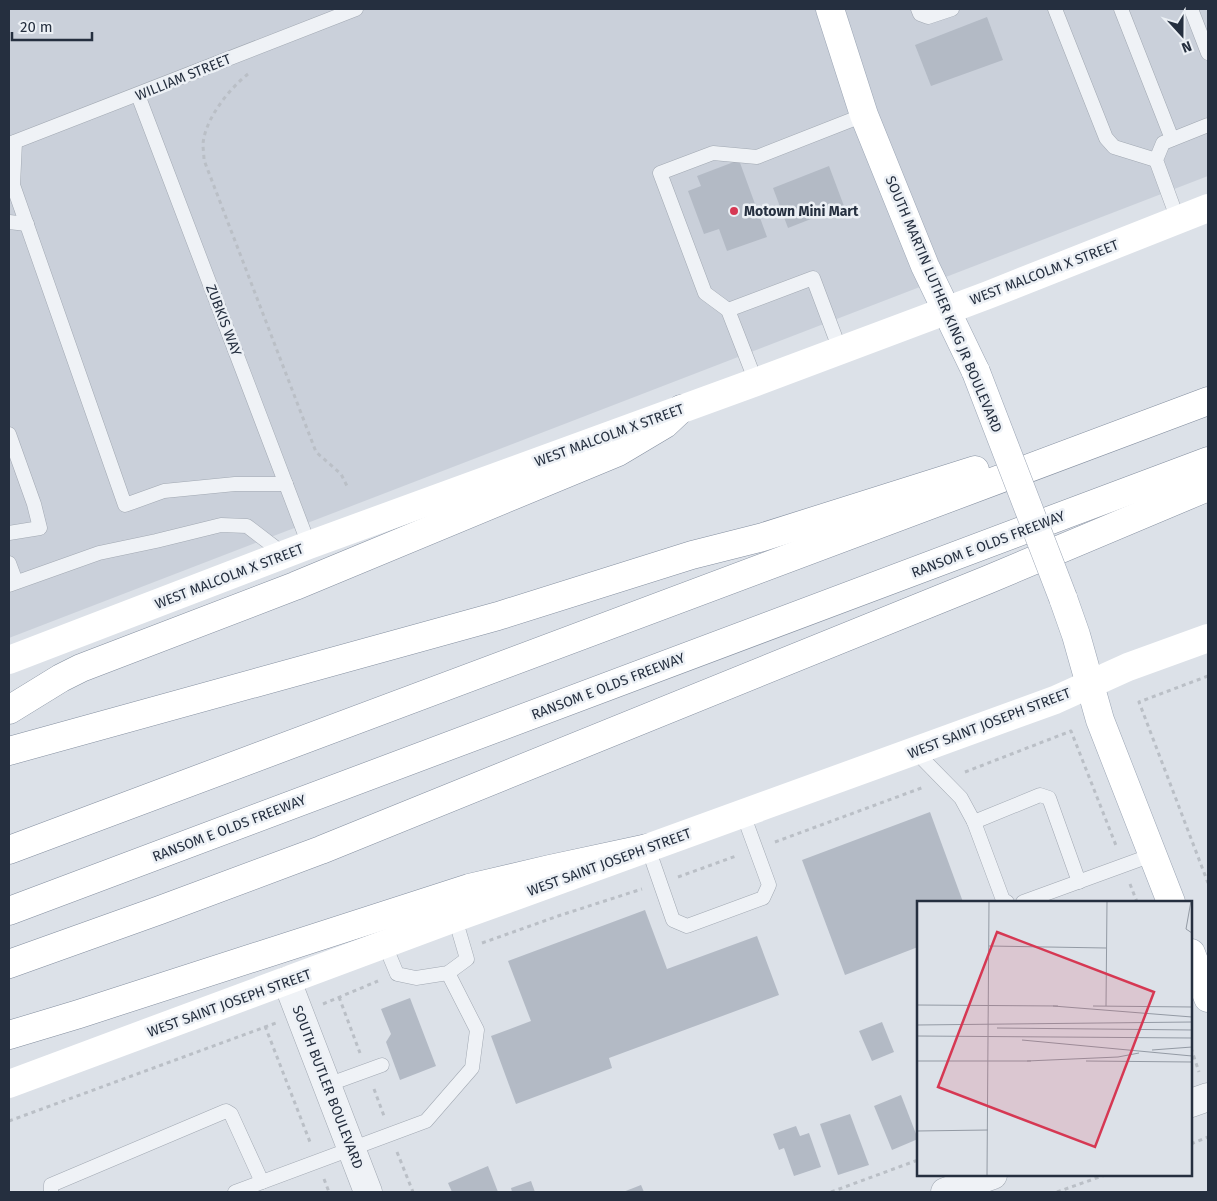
<svg xmlns="http://www.w3.org/2000/svg" width="1217" height="1201" font-family="'Fira Sans',sans-serif">
  <rect width="100%" height="100%" fill="#dce1e8"/>
  <path fill="#cad0da" d="M9 9H1208V176L9 638Z"/>
  <g fill="#b3bac5">
    <path d="M987 17 1003 60 931 86 915 45Z"/>
    <path d="M739 160 767 237 727 251 719 229 704 234 688 191 701 186 697 176Z"/>
    <path d="M829 166 844 206 788 228 773 188Z"/>
    <path d="M930 812 963 902H918V947L845 975 802 860Z"/>
    <path d="M645 910 667 969 757 936 779 995 609 1058 612 1068 516 1104 491 1036 531 1021 508 961Z"/>
    <path d="M410 998 436 1066 400 1080 386 1042 391 1034 381 1009Z"/>
    <path d="M882 1022 894 1052 872 1061 859 1031Z"/>
    <path d="M901 1095 918 1139 892 1150 874 1106Z"/>
    <path d="M850 1114 869 1165 838 1175 820 1124Z"/>
    <path d="M796 1126 800 1136 809 1133 821 1167 794 1176 784 1148 779 1150 773 1134Z"/>
    <path d="M488 1166 498 1192H452L448 1183Z"/>
    <path d="M531 1181 535 1192H512L511 1188Z"/>
    <path d="M641 1185 644 1192H623Z"/>
  </g>
  <g fill="none" stroke-linecap="round" stroke-linejoin="round">
    <defs>
      <g id="lane">
        <path d="M918 9 920 14 928 17 952 9"/>
        <path d="M1055 9 1106 138 1114 147 1156 160"/>
        <path d="M1121 9 1172 139"/>
        <path d="M1191 9 1208 53"/>
        <path d="M138 95 309 545"/>
        <path d="M15 142 13 185 125 505 164 491 235 484H286"/>
        <path d="M9 144 356 9"/>
        <path d="M1178 220 1156 160 1163 143 1208 125"/>
        <path d="M9 222 27 224"/>
        <path d="M728 310 813 278 840 350"/>
        <path d="M756 382 728 310 705 293 660 173 713 153 757 157 864 115"/>
        <path d="M9 434 34 504 40 528 9 533"/>
        <path d="M9 563 16 582"/>
        <path d="M9 585 99 553 156 541 221 525 247 526 285 555"/>
        <path d="M915 751 961 798 974 822"/>
        <path d="M648 848 673 920 687 926 763 898 769 885 743 814"/>
        <path d="M1007 902 1003 900 974 822 1040 795 1049 798 1079 882"/>
        <path d="M1023 902 1152 855"/>
        <path d="M385 945 397 974 416 978 448 973 467 959 455 918"/>
        <path d="M327 1085 382 1065"/>
        <path d="M51 1192V1185L226 1111 231 1114 262 1182"/>
        <path d="M235 1192 426 1121 472 1068 477 1030 448 973"/>
      </g>
      <g id="street">
        <path d="M287 981 368 1192"/>
        <path d="M1191 1103 1208 1097"/>
        <path d="M945 1192 993 1175"/>
      </g>
      <g id="primary">
        <path d="M830 9 864 115 925 266 976 372"/>
        <path d="M1063 598 1076 635 1100 720 1171 902"/>
        <path d="M1191 953 1208 998"/>
      </g>
      <g id="highway">
        <path d="M9 710 61 678 81 668 295 586 618 452 665 424 681 409"/>
        <path d="M9 751 498 616 692 555 763 537 975 470"/>
        <path d="M9 850 1208 401"/>
        <path d="M9 911 1208 461"/>
        <path d="M9 964 160 910 321 850 987 580 1208 487"/>
        <path d="M9 1035 79 1014 469 888 550 869 648 848"/>
      </g>
    </defs>
    <use href="#lane" stroke="#a1a8b2" stroke-width="15"/>
    <use href="#street" stroke="#a1a8b2" stroke-width="29"/>
    <use href="#primary" stroke="#9ba5b4" stroke-width="29"/>
    <use href="#highway" stroke="#838e9f" stroke-width="29"/>
    <g stroke="#babfc6" stroke-width="3" stroke-dasharray="4 4" stroke-linecap="butt">
      <path d="M248 74C229 89 205 119 203 144 203 149 204 155 204 160L316 452 341 474 348 488"/>
      <path d="M1208 676 1139 702 1208 883"/>
      <path d="M965 772 1071 731 1117 848"/>
      <path d="M775 842 924 787"/>
      <path d="M678 877 736 856"/>
      <path d="M1130 884 1137 902"/>
      <path d="M482 943 561 915 642 889"/>
      <path d="M339 997 360 1053"/>
      <path d="M323 1004 378 981"/>
      <path d="M265 1026 310 1142"/>
      <path d="M1191 1048 1199 1072"/>
      <path d="M374 1089 384 1116"/>
      <path d="M9 1121 276 1023"/>
      <path d="M1191 1144 1208 1137"/>
      <path d="M397 1152 413 1192"/>
      <path d="M324 1179 329 1192"/>
      <path d="M831 1192 918 1160"/>
      <path d="M1057 1192 1105 1175"/>
    </g>
    <use href="#lane" stroke="#eff2f6" stroke-width="14"/>
    <use href="#street" stroke="#eff2f6" stroke-width="28"/>
    <g stroke="#fff" stroke-width="28">
      <path d="M9 660 309 545 756 382 988 295 1208 208"/>
      <path d="M9 1084 455 918 1055 700 1128 667 1208 638"/>
    </g>
    <use href="#primary" stroke="#fff" stroke-width="28"/>
    <use href="#highway" stroke="#fff" stroke-width="28"/>
    <defs>
      <path id="primary-bridge" d="M976 372 1063 598"/>
    </defs>
    <use href="#primary-bridge" stroke="#9ba5b4" stroke-width="29" stroke-linecap="butt"/>
    <use href="#primary-bridge" stroke="#fff" stroke-width="28"/>
  </g>
  <circle fill="#d63853" stroke="#ecf0f5" stroke-width="2" cx="734" cy="211" r="5"/>
  <g text-anchor="middle" stroke-width="5" stroke-linejoin="round" paint-order="stroke">
    <g font-size="14" fill="#252f3f" stroke="#ecf0f5">
      <text transform="translate(183 77) rotate(-22)" y="5">WILLIAM STREET</text>
      <text transform="translate(1044 272) rotate(-21)" y="5">WEST MALCOLM X STREET</text>
      <text transform="translate(944 304) rotate(67)" y="5">SOUTH MARTIN LUTHER KING JR BOULEVARD</text>
      <text transform="translate(224 320) rotate(69)" y="5">ZUBKIS WAY</text>
      <text transform="translate(609 435) rotate(-20)" y="5">WEST MALCOLM X STREET</text>
      <text transform="translate(988 544) rotate(-21)" y="5">RANSOM E OLDS FREEWAY</text>
      <text transform="translate(229 576) rotate(-21)" y="5">WEST MALCOLM X STREET</text>
      <text transform="translate(608 686) rotate(-21)" y="5">RANSOM E OLDS FREEWAY</text>
      <text transform="translate(989 723) rotate(-21)" y="5">WEST SAINT JOSEPH STREET</text>
      <text transform="translate(229 828) rotate(-21)" y="5">RANSOM E OLDS FREEWAY</text>
      <text transform="translate(609 862) rotate(-20)" y="5">WEST SAINT JOSEPH STREET</text>
      <text transform="translate(229 1003) rotate(-20)" y="5">WEST SAINT JOSEPH STREET</text>
      <text transform="translate(328 1087) rotate(69)" y="5">SOUTH BUTLER BOULEVARD</text>
    </g>
    <g font-size="14" font-weight="bold" fill="#252f3f" stroke="#ecf0f5" text-anchor="start">
      <text x="744" y="216">Motown Mini Mart</text>
    </g>
  </g>
  <g transform="translate(917 901)">
    <rect width="275" height="275" fill="#dce1e8"/>
    <path fill="none" stroke="#939aa4" stroke-width="1" d="M274 0 269 28 275 32M72 45 189 47M0 104 141 105M136 105 275 116M176 105 275 106M189 105 190 0M0 124 275 121M80 127 275 129M0 135 275 137M105 139 275 155M235 149 275 146M0 160H114M110 160 201 156 222 152M169 160 275 161M0 230 71 229M70 275 72 0"/>
    <path fill="#d63853" fill-opacity="0.15" stroke="#d63853" stroke-width="2.5" d="M80 31 237 91 178 246 21 186Z"/>
    <rect width="275" height="275" fill="none" stroke="#252f3f" stroke-width="2.5"/>
  </g>
  <rect width="1217" height="1201" fill="none" stroke="#252f3f" stroke-width="20"/>
  <g transform="translate(1182 35) rotate(159)" stroke="#ecf0f5" stroke-width="4" paint-order="stroke">
  <path d="M0-4L9 19L0 12L-9 19Z" fill="#252f3f"/>
  <text y="-8" font-size="14" font-weight="bold" text-anchor="middle" fill="#252f3f">N</text>
  </g>
  <path d="M12 32v8h80v-8" fill="none" stroke="#252f3f" stroke-width="2.5"/>
  <text x="20" y="32" font-size="15" fill="#252f3f" stroke="#ecf0f5" stroke-width="4" paint-order="stroke">20 m</text>
</svg>
